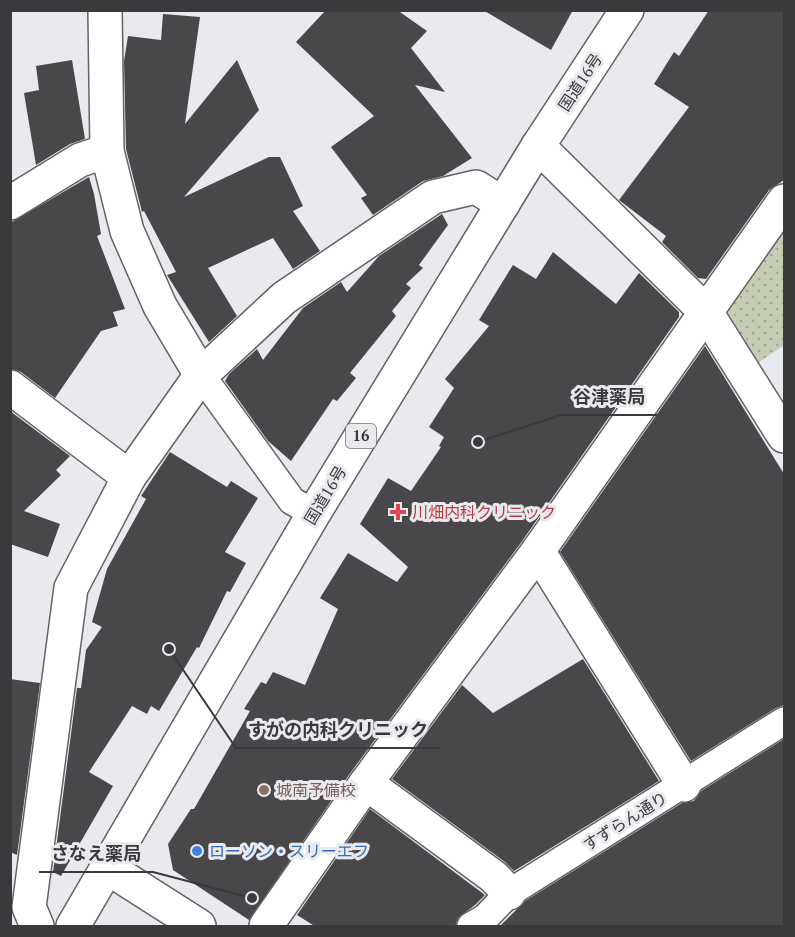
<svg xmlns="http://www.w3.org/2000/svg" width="795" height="937" font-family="'PT Serif','Noto Sans JP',serif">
  <defs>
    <pattern id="grass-dots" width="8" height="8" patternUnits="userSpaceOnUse" patternTransform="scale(1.5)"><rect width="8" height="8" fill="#c5cdb4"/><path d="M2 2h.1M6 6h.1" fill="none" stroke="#a1a794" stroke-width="1.8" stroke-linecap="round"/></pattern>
  </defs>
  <rect width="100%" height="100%" fill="#e9eaee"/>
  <path fill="url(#grass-dots)" d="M784 227V345L758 363 725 308Z"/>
  <g fill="#4a474b">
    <path d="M326 10H397L427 31 411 48 445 92 415 85 472 158 443 176 423 181 373 215 361 198 367 195 331 147 374 116 296 42Z"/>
    <path d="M483 10H573L551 50Z"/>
    <path d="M709 10H784V180L769 190 706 279 698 278 662 242 666 236 619 200 689 107 654 84 674 52 679 56Z"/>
    <path d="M163 14 200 17 185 124 237 60 259 110 184 197 269 157H280L303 206 293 211 320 251 293 269 273 238 208 268 237 316 209 342 167 275 176 272 144 211 142 212 126 149 124 61 128 36 161 40Z"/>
    <path d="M72 60 85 139 70 144 36 165 24 93 39 90 36 66Z"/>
    <path d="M89 177 94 194 101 234 97 236 125 309 113 312 118 326 101 331 55 398 21 372 10 369V223Z"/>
    <path d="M442 214 448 225 419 265 423 268 406 284 411 288 392 311 396 316 350 373 356 378 337 401 333 399 291 461 268 441 225 381 229 374 257 349 263 360 303 308 341 282 347 292 379 256Z"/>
    <path d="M553 252 616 304 639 273 679 312V317L520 544 351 772 249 920 173 870 168 844 191 809H194L250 711 244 709 261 682 266 684 273 672 305 685 338 609 320 598 348 553 397 582 408 567 360 524 388 478 411 491 441 447 439 446 444 437 429 427 454 388 445 379 489 326 479 320 513 265 536 279Z"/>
    <path d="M705 346 784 474V705L776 708 691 761 560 552Z"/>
    <path d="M10 411 70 456 56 470 61 475 24 511 60 524 48 557 10 544Z"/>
    <path d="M170 452 227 487 231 481 258 498 225 552 246 563 230 592 227 591 199 648 197 647 159 711 151 706 147 714 132 706 89 772 113 786 61 876 53 872 77 688H81L86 650 102 627 92 622 107 569 146 499 141 496Z"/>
    <path d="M583 659 659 781 514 871 505 862 392 779 462 685 493 713Z"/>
    <path d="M10 679 40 683 17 855 10 852Z"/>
    <path d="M784 739V927H499L525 901 682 803 694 801 701 791Z"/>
    <path d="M370 809 485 895 475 905 458 918 455 927H316L297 915Z"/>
  </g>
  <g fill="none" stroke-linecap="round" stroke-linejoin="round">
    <defs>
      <g id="pedestrian">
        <path d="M201 375 292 501 314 513"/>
        <path d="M471 926 485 918 509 893 784 721"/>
      </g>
      <g id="minor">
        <path d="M105 10 107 151 127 231 160 306 201 375"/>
        <path d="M538 146 706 312 784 436"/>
        <path d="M10 203 80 160 107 151"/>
        <path d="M10 387 129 477"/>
        <path d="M538 551 684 785"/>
        <path d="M366 783 494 877 509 893"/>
        <path d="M37 926 29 907 71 588 129 477 201 375 284 298 433 197 476 187 503 204"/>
        <path d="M266 926 366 783 538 551 784 201"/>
      </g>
      <path id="tertiary" d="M108 868 199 926"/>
      <path id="trunk" d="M73 926 314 513 538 146 627 10"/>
    </defs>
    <use href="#pedestrian" stroke="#616266" stroke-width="30"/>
    <use href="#minor" stroke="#616266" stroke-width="36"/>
    <use href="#tertiary" stroke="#616266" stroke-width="36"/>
    <use href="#trunk" stroke="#616266" stroke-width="36"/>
    <use href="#pedestrian" stroke="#fff" stroke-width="27"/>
    <use href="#minor" stroke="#fff" stroke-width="33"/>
    <use href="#tertiary" stroke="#fff" stroke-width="33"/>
    <use href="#trunk" stroke="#fff" stroke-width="33"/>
  </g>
  <path fill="#e0444e" stroke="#e9eaee" stroke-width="2" d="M395 503h6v6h6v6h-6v6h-6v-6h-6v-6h6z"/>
  <circle fill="#8d6e63" stroke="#e9eaee" stroke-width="2" cx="264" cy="790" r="6"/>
  <circle fill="#3f7fe0" stroke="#e9eaee" stroke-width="2" cx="197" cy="851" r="6"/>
  <g text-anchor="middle" stroke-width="6" stroke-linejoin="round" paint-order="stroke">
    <rect fill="#e9eaee" stroke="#6e6f71" stroke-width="1.5" x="346" y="424" width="30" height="24" rx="4.5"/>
    <g font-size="15" font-weight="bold" fill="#393a3b">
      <text x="361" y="441">16</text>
    </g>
    <g font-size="16" fill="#393a3b" stroke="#e9eaee">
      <text transform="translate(580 82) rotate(-57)" y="6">国道16号</text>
      <text transform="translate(325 495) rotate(-59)" y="6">国道16号</text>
      <text transform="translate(625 821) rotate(-32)" y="6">すずらん通り</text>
    </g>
    <g font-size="16" fill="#be3a42" stroke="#e9eaee" text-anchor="start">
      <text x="412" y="518">川畑内科クリニック</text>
    </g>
    <g font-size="16" fill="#785e54" stroke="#e9eaee" text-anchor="start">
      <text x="276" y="796">城南予備校</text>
    </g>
    <g font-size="16" fill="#366cbe" stroke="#e9eaee" text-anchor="start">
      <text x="209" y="857">ローソン・スリーエフ</text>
    </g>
  </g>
  <path fill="none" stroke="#393a3b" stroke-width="2" d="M478 442L561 415H657M169 649L236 748H440M252 898L153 872H39"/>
  <g fill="#393a3b" stroke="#e9eaee" stroke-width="2">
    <circle cx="478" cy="442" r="6"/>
    <circle cx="169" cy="649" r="6"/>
    <circle cx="252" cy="898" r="6"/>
  </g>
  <g font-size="18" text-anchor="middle" font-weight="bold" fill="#393a3b" stroke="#e9eaee" stroke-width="6" stroke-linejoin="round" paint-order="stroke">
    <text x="609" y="403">谷津薬局</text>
    <text x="338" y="736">すがの内科クリニック</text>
    <text x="96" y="860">さなえ薬局</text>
  </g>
  <rect width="795" height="937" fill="none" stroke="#393a3b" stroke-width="24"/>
</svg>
